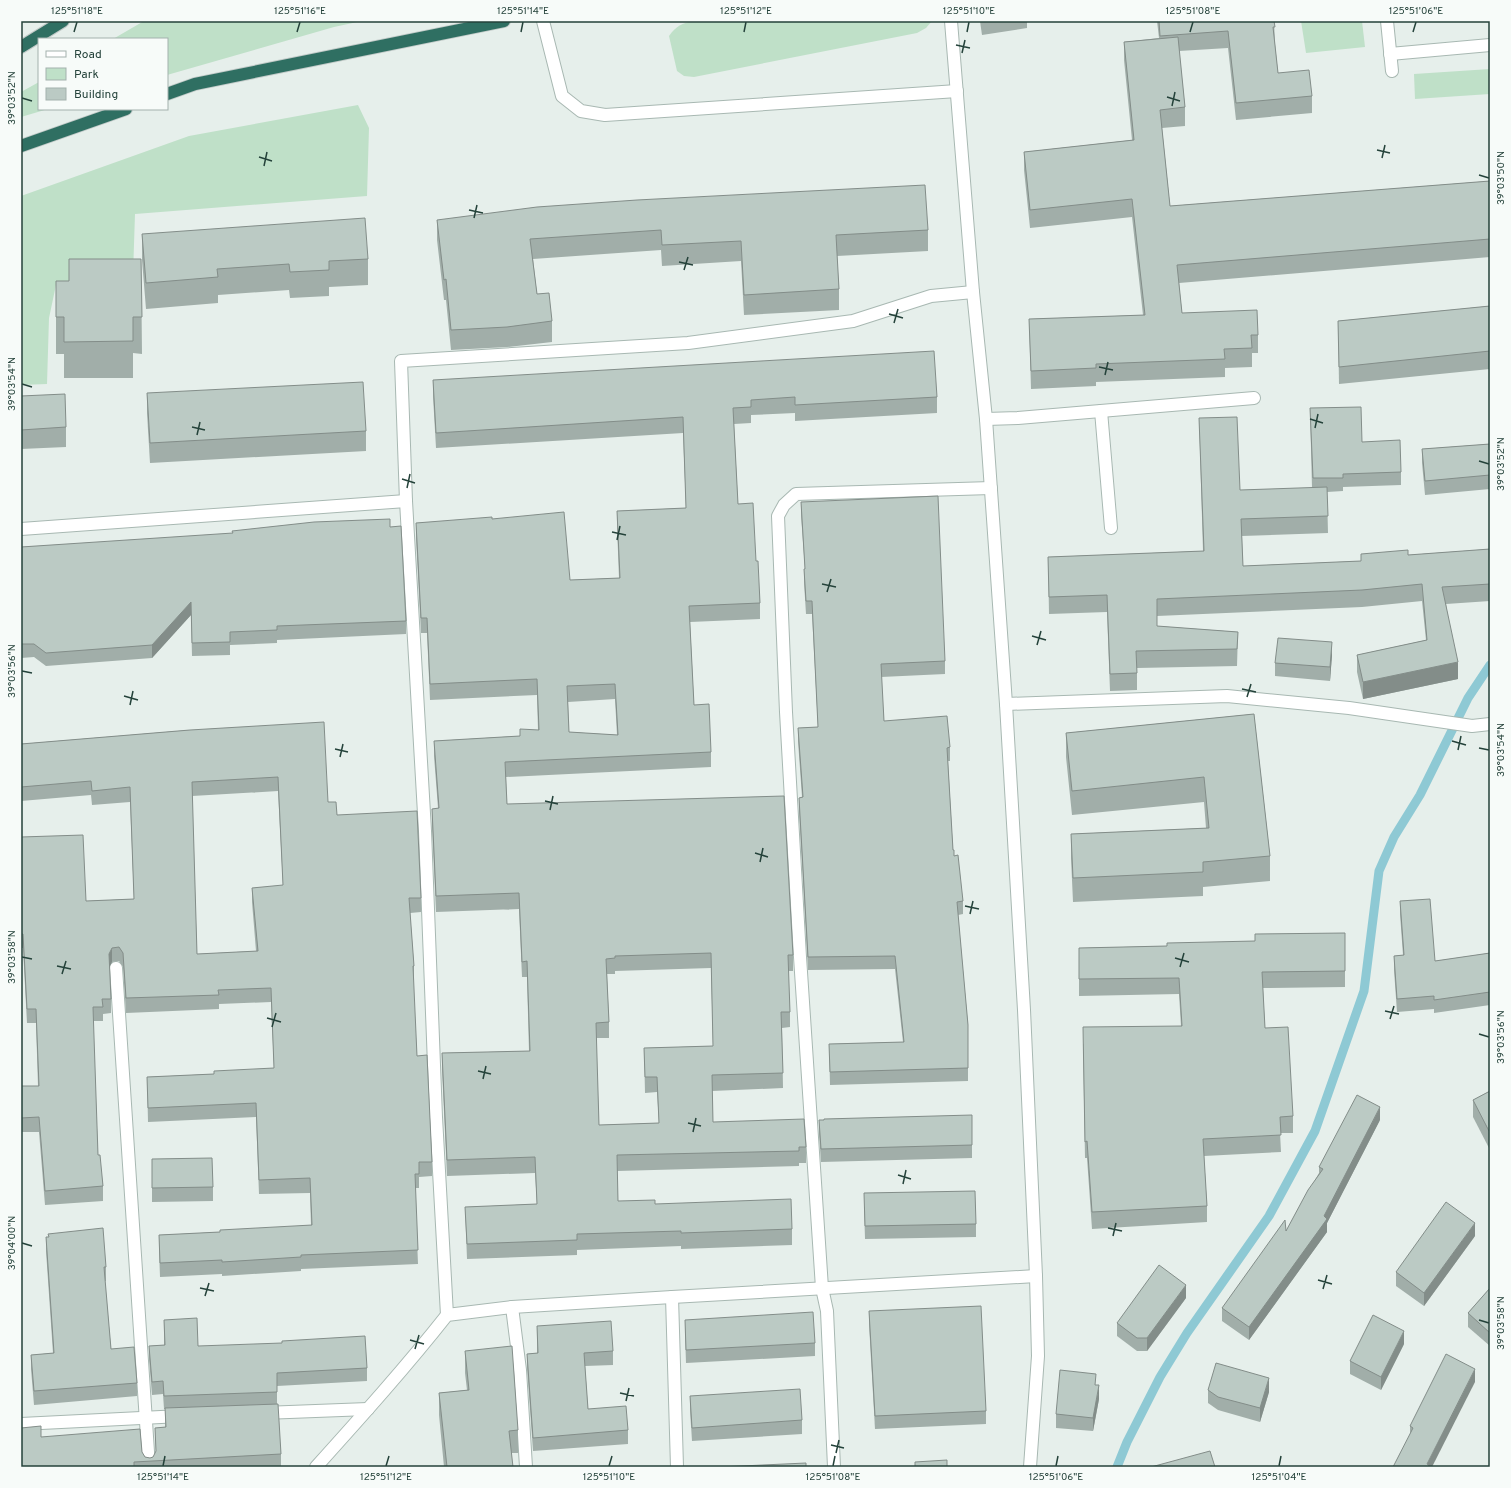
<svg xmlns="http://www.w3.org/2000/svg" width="1511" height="1488" font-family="Overpass,sans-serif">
  <rect width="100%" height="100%" fill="#e6efeb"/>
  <g fill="#bfe0c8">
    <path d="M144 21H362L334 27 167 75V39H113Z"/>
    <path d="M694 21H932L926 28 917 33 694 77 684 76 677 71 669 36C676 26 682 23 694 21Z"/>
    <path d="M1301 21H1362L1365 47 1306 53Z"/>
    <path d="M1490 69V94L1415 99 1414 74Z"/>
    <path d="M39 82V109H48L21 117V92Z"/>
    <path d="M358 105 369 128 367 196 135 214 133 275 56 285 49 318 47 384 21 385V196L189 136Z"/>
  </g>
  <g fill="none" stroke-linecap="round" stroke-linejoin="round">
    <path stroke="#8ec9d4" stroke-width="9" d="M1117 1467 1127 1442 1160 1377 1187 1333 1269 1216 1315 1131 1364 991 1379 871 1394 837 1420 795 1468 698 1490 665"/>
    <defs>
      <g id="service">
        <path d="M1101 411 1111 528"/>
        <path d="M986 419 1018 418 1254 398"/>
      </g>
      <g id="minor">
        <path d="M543 21 562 96 581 111 605 115 957 91"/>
        <path d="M951 21 973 292 986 419 1006 704 1024 1010 1036 1276 1038 1356 1030 1467"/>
        <path d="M1387 21 1392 71"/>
        <path d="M1390 54 1490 45"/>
        <path d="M21 529 406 501"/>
        <path d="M1006 704 1227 696 1349 708 1472 726 1490 724"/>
        <path d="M116 968 149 1467"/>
        <path d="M672 1297 677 1467"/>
        <path d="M512 1307 520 1370 526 1467"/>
        <path d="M447 1315 436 1117 425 831 406 501 401 361 688 343 853 321 931 296 973 292"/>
        <path d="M263 1413 368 1409"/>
        <path d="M21 1424 181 1416"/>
        <path d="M316 1467C361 1417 406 1367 447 1315L512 1307 672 1297 1036 1276"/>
        <path d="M834 1467 827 1311 822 1288 800 957 786 712 778 516 784 505 796 494 991 488"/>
      </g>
      <g id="motorway">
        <path d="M21 47 63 21"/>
        <path d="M167 94 195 84 504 21"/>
        <path d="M21 146 126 109"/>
      </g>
    </defs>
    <use href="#service" stroke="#a8b8b2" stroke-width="14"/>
    <use href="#minor" stroke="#a8b8b2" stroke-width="14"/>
    <use href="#motorway" stroke="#c2cac8" stroke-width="14"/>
    <use href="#service" stroke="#fff" stroke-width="12"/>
    <use href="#minor" stroke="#fff" stroke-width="12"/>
    <use href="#motorway" stroke="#2f6f62" stroke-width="12"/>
  </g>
  <g fill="#a1aea9" fill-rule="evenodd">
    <path d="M980 21H1027V28L982 35Z"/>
    <path d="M1157 21H1274L1275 44 1278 73 1312 96V113L1236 120 1228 48 1179 51 1185 107V126L1162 128 1170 206 1490 181V257L1179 283 1182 313 1258 335V353H1252V367L1225 368V377L1096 382V386L1031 389 1029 319 1143 315 1132 217 1030 228 1024 170V152L1132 140 1124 60V42L1159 38Z"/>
    <path d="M437 220 928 230V251L837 256 839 289V310L744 315 741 261 662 266 661 250 533 259 537 294 552 321V342L507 347 451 350 446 300H444L437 240Z"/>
    <path d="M142 234 368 259V285L329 287V296L290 298 289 290 218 295V303L146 309 142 260Z"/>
    <path d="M141 259 142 354 133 353V378H64V354H56V281H69Z"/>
    <path d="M1490 306V369L1339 384 1338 321Z"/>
    <path d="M433 380 937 397V413L795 421V413L751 415V423L734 424 738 504 756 561 760 603V619L690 622 694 705 711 752V767L506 777 507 804 793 955V971H788L790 1012V1027L782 1028 783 1088 712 1091 713 1122 806 1147V1163H799V1166L617 1171 618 1201 655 1204 792 1229V1245L681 1249V1246L577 1250V1255L467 1259 465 1207 537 1204 535 1173 447 1176 442 1069V1053L529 1051 527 977H522L519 909 436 912 432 825V809L438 808 434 756V741L520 736 538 730 537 695 430 700 427 633H421L416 538V523L492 519 570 580 619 578 617 526V511L686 508 683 433 436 448 433 396ZM615 699 617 735 569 732 568 702ZM711 968 713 1046 644 1048 645 1093 657 1092 659 1123 599 1125 596 1038H609V1022L607 974H615V971Z"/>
    <path d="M147 393 366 431V451L150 463 147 413Z"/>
    <path d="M21 396 66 427V447L21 449Z"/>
    <path d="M1310 408 1362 442 1401 472V485L1343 487V491L1327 492 1328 533 1242 536 1243 566 1361 561V554L1408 555 1490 549V601L1446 604 1458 679 1363 699 1357 672V655L1426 640 1422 601 1362 607 1157 616V626L1238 632 1237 666 1137 668V690L1110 691 1107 612 1049 614 1048 557 1203 551 1199 418 1240 490 1312 488Z"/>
    <path d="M1490 444V489L1425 495 1422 463V449Z"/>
    <path d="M801 502 945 661V674L881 677 884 721 950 747V761H948L953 850 963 901V914L958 915 968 1025V1081L830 1085 829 1044 903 1042 895 969 808 970 799 811V798L802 797 798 741V728L818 727 812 614H806L804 582V569H805L801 515Z"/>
    <path d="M390 527 406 621V634L277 640V643L230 645V655L192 656 191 615 152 658 46 666 34 657 21 658V547Z"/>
    <path d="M1332 655 1330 681 1275 676V663Z"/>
    <path d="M1254 714 1270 856V881L1203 887V896L1073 902 1071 858V834L1206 828 1204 802 1072 815 1066 757V733Z"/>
    <path d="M190 730 328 802 337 815 421 898V912L410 913 414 966V980H413L417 1056 432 1162V1176L419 1177V1188H415L418 1264 301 1269V1271L222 1276V1274L160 1277 159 1249V1235L220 1232 311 1225 310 1193 259 1194 256 1117 148 1122 147 1077 214 1074 274 1068 271 1002 219 1004V1009L126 1013 123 967 119 961 112 962 109 967 111 999V1013L103 1014V1021H93L98 1155 103 1186V1201L45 1205 39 1132H21V1086H38L36 1023H27L23 948H21V837L86 901 134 899 130 802 92 805 91 795 21 801V744ZM278 791 283 886 252 888V902L256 951 197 954 192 796Z"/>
    <path d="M1400 901 1435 961 1490 953V1005L1434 1013V1009L1397 1012 1394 970V956L1403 955 1400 914Z"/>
    <path d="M1345 933V987L1263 988 1265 1028 1293 1116V1133H1280L1281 1152 1204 1156 1207 1206V1222L1092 1229 1087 1158H1085L1083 1044 1181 1026 1179 994 1079 996V948L1167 946 1255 941Z"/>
    <path d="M1490 1091V1147L1489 1148 1473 1117V1100Z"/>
    <path d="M819 1120 972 1145V1158L821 1162 819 1134Z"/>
    <path d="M1380 1120 1327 1223V1232L1249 1340 1222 1321V1308L1286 1231 1319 1173V1167Z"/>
    <path d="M152 1159 213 1187V1201L152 1202Z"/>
    <path d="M864 1207 976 1224V1237L865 1239Z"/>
    <path d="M1475 1236 1424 1306 1396 1286V1272Z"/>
    <path d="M46 1237 106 1267V1281H105L111 1349 137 1383V1396L34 1405 31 1369V1355L53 1353 46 1251Z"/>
    <path d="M1490 1288V1346L1468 1327V1313Z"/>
    <path d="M1186 1298 1147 1351H1137L1117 1336V1323Z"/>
    <path d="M869 1311 986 1411V1424L875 1429 869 1324Z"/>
    <path d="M164 1320 198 1346 367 1368V1381L277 1386V1404L281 1454V1467H21L41 1437 142 1452 145 1457 150 1458 153 1457 156 1453 155 1428 165 1427V1409H164L163 1394 152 1395 149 1359V1346L164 1345Z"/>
    <path d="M685 1320 815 1343V1356L686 1363 685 1333Z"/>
    <path d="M537 1326 613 1351V1365L585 1366 588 1409 628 1430V1444L533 1451 527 1367V1354L537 1353Z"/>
    <path d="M1404 1344 1381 1390 1350 1374V1361Z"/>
    <path d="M465 1351 518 1430V1453H511L513 1467H444L439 1415V1393L467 1390 465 1373Z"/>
    <path d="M1475 1382 1410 1435V1426Z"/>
    <path d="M1208 1390 1269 1392 1260 1422 1218 1410 1208 1403Z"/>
    <path d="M690 1396 802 1420V1434L692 1441 690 1410Z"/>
    <path d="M1099 1399 1093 1431 1056 1428V1414Z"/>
  </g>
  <g fill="#838d89">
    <path d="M191 602V615L152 658V645Z"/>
    <path d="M1332 642V655L1330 681V667Z"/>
    <path d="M1458 662V679L1363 699V682Z"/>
    <path d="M112 948V962L109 968V954Z"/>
    <path d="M1380 1107V1120L1327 1223V1232L1249 1340V1327L1324 1216Z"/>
    <path d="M1490 1130V1147L1489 1148V1131Z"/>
    <path d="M1475 1223V1236L1424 1306V1293Z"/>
    <path d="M1186 1285V1298L1147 1351V1338Z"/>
    <path d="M1404 1331V1344L1381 1390V1377Z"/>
    <path d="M1475 1369V1382L1432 1467H1427V1464Z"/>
    <path d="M1269 1378V1392L1260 1422V1408Z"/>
    <path d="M1099 1385V1399L1093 1431V1418Z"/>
  </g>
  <g fill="#bbcac4" stroke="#838d89" fill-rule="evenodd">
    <path d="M1159 21H1274L1275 27H1273L1278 73 1309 70 1312 96 1236 103 1228 31 1160 36Z"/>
    <path d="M1178 37 1185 107 1160 110 1170 206 1490 181V239L1177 265 1182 313 1257 310 1258 335H1251L1252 348 1224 349 1225 359 1096 364V368L1031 371 1029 319 1145 315 1132 199 1030 210 1024 152 1134 140 1124 42Z"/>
    <path d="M925 185 928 230 836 235 839 289 744 295 741 241 662 245 661 230 530 239 537 294 549 293 552 321 507 327 451 330 446 279 444 280 437 220 537 207 637 200Z"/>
    <path d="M365 218 368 259 329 261V270L290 272 289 264 217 269 218 277 146 283 142 234Z"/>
    <path d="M69 259H141L142 317H133V341L64 342V317H56V281H69Z"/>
    <path d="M1490 306V351L1339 367 1338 321Z"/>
    <path d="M934 351 937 397 795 405V397L751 400V407L733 408 738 504 753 503 756 561H758L760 603 689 606 694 705 709 704 711 752 505 762 507 804 784 796 793 955H788L790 1012H781L783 1073 712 1075 713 1122 804 1119 806 1147H799V1151L617 1155 618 1201 655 1200V1204L791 1199 792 1229 681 1233V1231L577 1234V1240L467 1244 465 1207 537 1204 535 1157 447 1160 442 1053 530 1051 527 961 522 962 519 893 436 896 432 809 439 808 434 741 520 736V729L539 730 537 679 430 684 427 618H421L416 523 492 517V519L564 512 570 580 620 578 617 511 686 508 683 417 436 433 433 380ZM615 684 618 735 569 732 567 686ZM711 953 713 1046 644 1048 645 1077H657L659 1123 599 1125 596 1023 609 1022 606 959 615 958V956Z"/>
    <path d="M363 382 366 431 150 443 147 393Z"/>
    <path d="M65 394 66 427 21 430V396Z"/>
    <path d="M1361 407 1362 442 1400 440 1401 472 1343 474V478H1313L1310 408Z"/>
    <path d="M1237 417 1240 490 1327 487 1328 516 1241 519 1243 566 1361 561V554L1408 550V555L1490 549V584L1442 587 1458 662 1363 682 1357 655 1427 640 1422 584 1362 590 1157 599V626L1238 632 1237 649 1136 651 1137 673 1110 674 1107 595 1049 597 1048 557 1204 551 1199 418Z"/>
    <path d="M1490 444V475L1425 481 1422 449Z"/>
    <path d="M938 496 945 661 881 664 884 721 947 716 950 747 947 748 953 850H954V856L958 855 963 901 957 902 968 1025V1068L830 1072 829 1044 904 1042 895 956 808 957 799 798 803 797 798 728 818 727 812 601H806L804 569H805L801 502Z"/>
    <path d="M390 519V527L401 526 406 621 277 626V630L230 632V642L192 643 191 602 152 645 46 653 34 644H21V547L233 533 232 531 314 522Z"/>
    <path d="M1278 638 1332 642 1330 667 1275 663Z"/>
    <path d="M1254 714 1270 856 1203 862V872L1073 878 1071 834 1209 828 1204 777 1072 791 1066 733Z"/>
    <path d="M324 722 328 802H336L337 815 417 811 421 898H409L414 966H413L417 1056 427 1055 432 1162H419V1174H415L418 1250 301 1255V1257L222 1262V1260L160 1263 159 1235 220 1232V1230L312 1225 310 1178 259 1180 256 1103 148 1108 147 1077 214 1074V1071L274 1068 271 988 218 990 219 995 126 998 123 953 119 947 112 948 109 954 111 999H102L103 1007H93L98 1155H100L103 1186 45 1191 39 1117 21 1118V1086H39L36 1009H27L23 934H21V837L83 835 86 901 134 899 130 787 92 791 91 781 21 787V744L190 730ZM278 777 283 885 252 888 258 951 197 954 192 782Z"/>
    <path d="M1430 899 1435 961 1490 953V992L1434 1000V996L1397 999 1394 956 1404 955 1400 901Z"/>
    <path d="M1345 933V971L1262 972 1265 1028 1288 1027 1293 1116 1280 1117 1281 1135 1203 1139 1207 1206 1092 1212 1087 1141 1085 1142 1083 1027 1182 1026 1179 978 1079 979V948L1167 946V943L1255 941V934Z"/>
    <path d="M1490 1091V1130L1489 1131 1473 1100Z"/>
    <path d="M1357 1095 1380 1107 1324 1216 1327 1219 1249 1327 1222 1308 1285 1220 1286 1231 1308 1190 1323 1169 1319 1167Z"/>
    <path d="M972 1115V1145L821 1149 819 1120H824V1119Z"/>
    <path d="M212 1158 213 1187 152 1188V1159Z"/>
    <path d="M975 1191 976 1224 865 1226 864 1193Z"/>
    <path d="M1446 1202 1475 1223 1424 1293 1396 1272Z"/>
    <path d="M103 1228 106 1267H104L111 1349 134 1347 137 1383 34 1391 31 1355 54 1353 46 1237H49L48 1234Z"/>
    <path d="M1159 1265 1186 1285 1147 1338H1137L1117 1323Z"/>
    <path d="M1490 1288V1333L1468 1313Z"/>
    <path d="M981 1306 986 1411 875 1416 869 1311Z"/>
    <path d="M813 1312 815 1343 686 1350 685 1320Z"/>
    <path d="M1373 1315 1404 1331 1381 1377 1350 1361Z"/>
    <path d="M197 1318 198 1346 282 1343V1341L365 1336 367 1368 277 1373V1392L164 1396 163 1381 152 1382 149 1346 165 1345 164 1320Z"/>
    <path d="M611 1321 613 1351 584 1353 588 1409 626 1406 628 1430 533 1438 527 1354 538 1353 537 1326Z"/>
    <path d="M512 1346 518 1430 509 1431 513 1467H447L439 1393 469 1390 465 1351Z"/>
    <path d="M1446 1354 1475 1369 1427 1464 1429 1465 1428 1467H1393L1413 1428 1410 1426Z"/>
    <path d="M1216 1363 1269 1378 1260 1408 1218 1397 1208 1390Z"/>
    <path d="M1060 1370 1096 1374 1095 1385H1099L1093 1418 1056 1414Z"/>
    <path d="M800 1389 802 1420 692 1428 690 1396Z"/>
    <path d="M278 1404 281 1454 134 1462V1467H21V1428L41 1426V1437L140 1429 142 1452 145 1457 150 1458 153 1457 156 1451 155 1428 166 1427 165 1408Z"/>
    <path d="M1210 1451 1215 1467H1151Z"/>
    <path d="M947 1460V1467H915V1462Z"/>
    <path d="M806 1463V1467H720Z"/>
  </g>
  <path fill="none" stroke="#24423a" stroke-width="1.5" d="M74 32 77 22M297 32 300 22M521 32 523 22M744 32 746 22M967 32 969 22M1190 32 1193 22M1413 32 1416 22M956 45 970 48M962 53 965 40M1167 97 1180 101M22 98 32 101M1172 106 1175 92M1377 150 1390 153M259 157 272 161M1382 158 1385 145M264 166 267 152M1479 175 1489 178M469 210 483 213M474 218 477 205M679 262 693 265M684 270 688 257M889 314 903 318M894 323 898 309M1099 367 1113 370M1105 375 1108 362M22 384 32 387M1310 419 1323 423M192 427 205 430M1315 428 1318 414M197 435 200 422M1479 461 1489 464M402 479 415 483M407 488 410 474M612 532 626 535M617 540 620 526M822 584 836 587M827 592 831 579M1032 636 1046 640M1037 645 1041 631M22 671 32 673M1242 689 1256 692M124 696 138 700M1247 697 1251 684M130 705 133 691M1452 741 1466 745M1479 748 1489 750M335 749 348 752M1458 750 1461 736M340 757 343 744M545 801 558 804M550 810 553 796M755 853 768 857M760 862 763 848M965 906 979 909M970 914 973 901M22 957 32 959M1175 958 1189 962M57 966 71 969M1180 967 1184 953M62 974 66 961M1385 1011 1399 1014M267 1018 281 1022M1390 1019 1394 1006M272 1027 276 1013M1479 1034 1489 1037M478 1071 491 1074M483 1079 486 1066M688 1123 701 1126M693 1132 696 1118M898 1175 911 1179M903 1184 906 1170M1108 1228 1122 1231M1113 1236 1116 1223M22 1243 32 1246M1318 1280 1332 1284M200 1288 214 1291M1323 1289 1327 1275M205 1296 209 1283M1479 1320 1489 1323M410 1340 424 1344M415 1349 419 1335M620 1393 634 1396M626 1401 629 1388M831 1445 844 1448M836 1453 839 1440M163 1466 165 1456M386 1466 389 1456M609 1466 612 1456M833 1466 835 1456M1056 1466 1058 1456M1279 1466 1281 1456"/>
  <rect width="1511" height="1488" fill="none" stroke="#f7fbf9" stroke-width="44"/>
  <rect x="38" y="38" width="130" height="72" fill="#f7fbf9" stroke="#a3b1ad"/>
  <rect x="46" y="51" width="20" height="6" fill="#ffffff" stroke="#a3b1ad"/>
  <text x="74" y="58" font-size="12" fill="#24423a">Road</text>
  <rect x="46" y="68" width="20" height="12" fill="#bfe0c8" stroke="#a3b1ad"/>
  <text x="74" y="78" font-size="12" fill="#24423a">Park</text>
  <rect x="46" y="88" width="20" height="12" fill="#bbcac4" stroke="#a3b1ad"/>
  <text x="74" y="98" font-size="12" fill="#24423a">Building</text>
  <rect x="22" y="22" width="1467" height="1444" fill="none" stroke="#24423a" stroke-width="1.5"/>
  <g font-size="10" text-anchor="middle" fill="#24423a">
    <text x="77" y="14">125°51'18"E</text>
    <text x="300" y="14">125°51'16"E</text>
    <text x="523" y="14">125°51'14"E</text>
    <text x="746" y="14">125°51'12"E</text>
    <text x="969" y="14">125°51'10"E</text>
    <text x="1193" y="14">125°51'08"E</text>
    <text x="1416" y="14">125°51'06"E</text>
    <text transform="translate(11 98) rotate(-90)" y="4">39°03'52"N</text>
    <text transform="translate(1500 178) rotate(-90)" y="4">39°03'50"N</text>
    <text transform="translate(11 384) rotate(-90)" y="4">39°03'54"N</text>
    <text transform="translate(1500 464) rotate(-90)" y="4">39°03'52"N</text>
    <text transform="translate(11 671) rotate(-90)" y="4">39°03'56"N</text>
    <text transform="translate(1500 750) rotate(-90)" y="4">39°03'54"N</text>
    <text transform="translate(11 957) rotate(-90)" y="4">39°03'58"N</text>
    <text transform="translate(1500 1037) rotate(-90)" y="4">39°03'56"N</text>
    <text transform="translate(11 1243) rotate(-90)" y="4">39°04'00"N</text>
    <text transform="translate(1500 1323) rotate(-90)" y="4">39°03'58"N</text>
    <text x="163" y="1480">125°51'14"E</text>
    <text x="386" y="1480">125°51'12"E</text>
    <text x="609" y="1480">125°51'10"E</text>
    <text x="833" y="1480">125°51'08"E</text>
    <text x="1056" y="1480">125°51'06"E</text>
    <text x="1279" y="1480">125°51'04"E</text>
  </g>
</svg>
